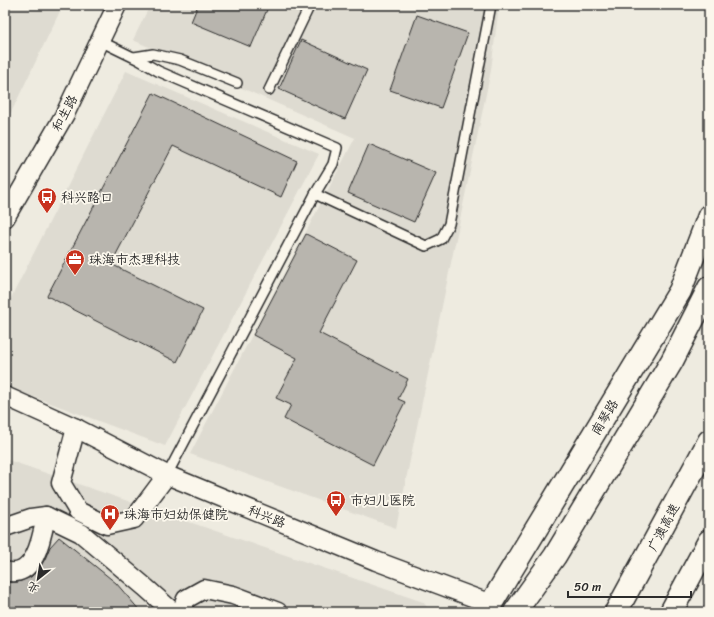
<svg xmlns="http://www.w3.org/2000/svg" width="714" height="617" font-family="Sriracha,'LXGW WenKai TC',sans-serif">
  <rect width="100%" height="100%" fill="#eeebe0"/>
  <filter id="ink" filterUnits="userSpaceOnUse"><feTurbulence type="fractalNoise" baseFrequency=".025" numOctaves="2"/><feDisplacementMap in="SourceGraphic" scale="8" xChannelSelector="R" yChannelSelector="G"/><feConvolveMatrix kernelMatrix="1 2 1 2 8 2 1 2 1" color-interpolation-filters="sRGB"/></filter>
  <g filter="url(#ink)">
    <g fill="#dedbd1">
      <path d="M5 5H63L5 125Z"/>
      <path d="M150 5H499L491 70 396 528 190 454 355 138 133 40Z"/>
      <path d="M126 71 319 154 165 446 5 386V310Z"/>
      <path d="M5 459 423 602 431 612H5Z"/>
    </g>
    <g fill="#b8b5ae" stroke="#2b2b2b">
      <path d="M198 5H269L251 47 191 22Z"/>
      <path d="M417 15 468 33 441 108 390 90Z"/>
      <path d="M301 40 367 70 345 119 279 89Z"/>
      <path d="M153 93 297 161 281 197 173 146 111 264 203 310 177 362 47 296Z"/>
      <path d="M369 144 436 173 414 222 348 193Z"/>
      <path d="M306 234 357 260 319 333 408 379 398 399 405 402 373 465 284 419 291 405 276 398 297 358 253 335Z"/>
      <path d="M59 537 116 583 141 612H13L5 605V582H18L31 577 39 569 45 559 50 547Z"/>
    </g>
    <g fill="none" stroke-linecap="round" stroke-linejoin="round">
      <defs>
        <g id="service">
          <path d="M100 41 139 60 158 71 337 148 333 164 315 194"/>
          <path d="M134 57 153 54 180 60 237 83"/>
          <path d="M269 90 310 5"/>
          <path d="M167 475 315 194 426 246 441 239 449 224 491 5"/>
        </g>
        <g id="minor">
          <path d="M5 218 65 114 117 5"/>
          <path d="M5 396 76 428 167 475 376 561 491 604"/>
          <path d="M76 428 61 483 78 511 107 525 134 519 167 475"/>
          <path d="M5 527 31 518 46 516 81 533 145 587 173 612"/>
          <path d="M5 571C35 580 42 537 46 516"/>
          <path d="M181 612 186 599 204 589 233 595 278 612"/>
        </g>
        <g id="primary">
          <path d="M486 612 680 291 709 216"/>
          <path d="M515 612 555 556 672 361 709 288"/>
        </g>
        <g id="motorway">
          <path d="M616 612 709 441"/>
          <path d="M671 612 709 541"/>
        </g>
      </defs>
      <use href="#service" stroke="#2b2b2b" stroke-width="12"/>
      <use href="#minor" stroke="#2b2b2b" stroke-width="21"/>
      <use href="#primary" stroke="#2b2b2b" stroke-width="25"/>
      <use href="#motorway" stroke="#2b2b2b" stroke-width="25"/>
      <use href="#service" stroke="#fbf7ec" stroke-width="9"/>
      <use href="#minor" stroke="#fbf7ec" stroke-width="18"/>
      <use href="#primary" stroke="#fbf7ec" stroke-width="22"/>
      <use href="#motorway" stroke="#fbf7ec" stroke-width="22"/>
    </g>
  </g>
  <defs>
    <symbol id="bus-pin" viewBox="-11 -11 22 30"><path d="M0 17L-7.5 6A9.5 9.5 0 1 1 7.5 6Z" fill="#c8321e" stroke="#fbf7ec"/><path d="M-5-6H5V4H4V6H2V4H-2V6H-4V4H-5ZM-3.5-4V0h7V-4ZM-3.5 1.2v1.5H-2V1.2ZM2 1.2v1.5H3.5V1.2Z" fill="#fff"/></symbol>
    <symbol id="office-pin" viewBox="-11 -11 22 30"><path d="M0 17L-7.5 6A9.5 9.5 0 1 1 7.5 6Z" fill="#c8321e" stroke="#fbf7ec"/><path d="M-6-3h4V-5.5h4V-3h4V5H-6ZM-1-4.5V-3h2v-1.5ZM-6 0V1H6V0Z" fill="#fff"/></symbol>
    <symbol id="hospital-pin" viewBox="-11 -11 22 30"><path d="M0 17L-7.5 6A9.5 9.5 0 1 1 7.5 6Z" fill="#c8321e" stroke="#fbf7ec"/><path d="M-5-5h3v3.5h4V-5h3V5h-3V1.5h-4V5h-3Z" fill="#fff"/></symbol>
  </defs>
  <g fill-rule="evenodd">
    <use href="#bus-pin" x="36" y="186" width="22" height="30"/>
    <use href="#office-pin" x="64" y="248" width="22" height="30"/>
    <use href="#bus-pin" x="325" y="489" width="22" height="30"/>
    <use href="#hospital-pin" x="99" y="503" width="22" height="30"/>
  </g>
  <g text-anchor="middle" stroke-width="3.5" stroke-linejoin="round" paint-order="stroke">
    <g font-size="13" fill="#2b2b2b" stroke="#fbf7ec">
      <text transform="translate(64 113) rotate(-62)" y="5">和生路</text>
      <text transform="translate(604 417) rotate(-59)" y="5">南琴路</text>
      <text transform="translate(267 516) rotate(22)" y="5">科兴路</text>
      <text transform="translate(663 527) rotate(-62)" y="5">广澳高速</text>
    </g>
    <g font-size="13" fill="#2b2b2b" stroke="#fbf7ec" text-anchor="start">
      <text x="61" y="202">科兴路口</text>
      <text x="89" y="264">珠海市杰理科技</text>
      <text x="350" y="505">市妇儿医院</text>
      <text x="124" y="519">珠海市妇幼保健院</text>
    </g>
  </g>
  <rect width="714" height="617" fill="none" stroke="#fbf7ec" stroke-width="20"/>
  <rect x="10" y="10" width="694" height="597" fill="none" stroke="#2b2b2b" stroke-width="1.5" filter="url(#ink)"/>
  <g transform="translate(38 579) rotate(210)" stroke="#fbf7ec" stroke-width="3" paint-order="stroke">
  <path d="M0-3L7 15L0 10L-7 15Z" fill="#2b2b2b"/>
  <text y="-6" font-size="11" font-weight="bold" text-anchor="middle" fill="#2b2b2b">北</text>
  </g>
  <path d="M568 591v6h123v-6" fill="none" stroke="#2b2b2b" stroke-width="2"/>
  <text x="574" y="591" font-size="12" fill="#2b2b2b" stroke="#fbf7ec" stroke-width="3" paint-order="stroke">50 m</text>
</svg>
